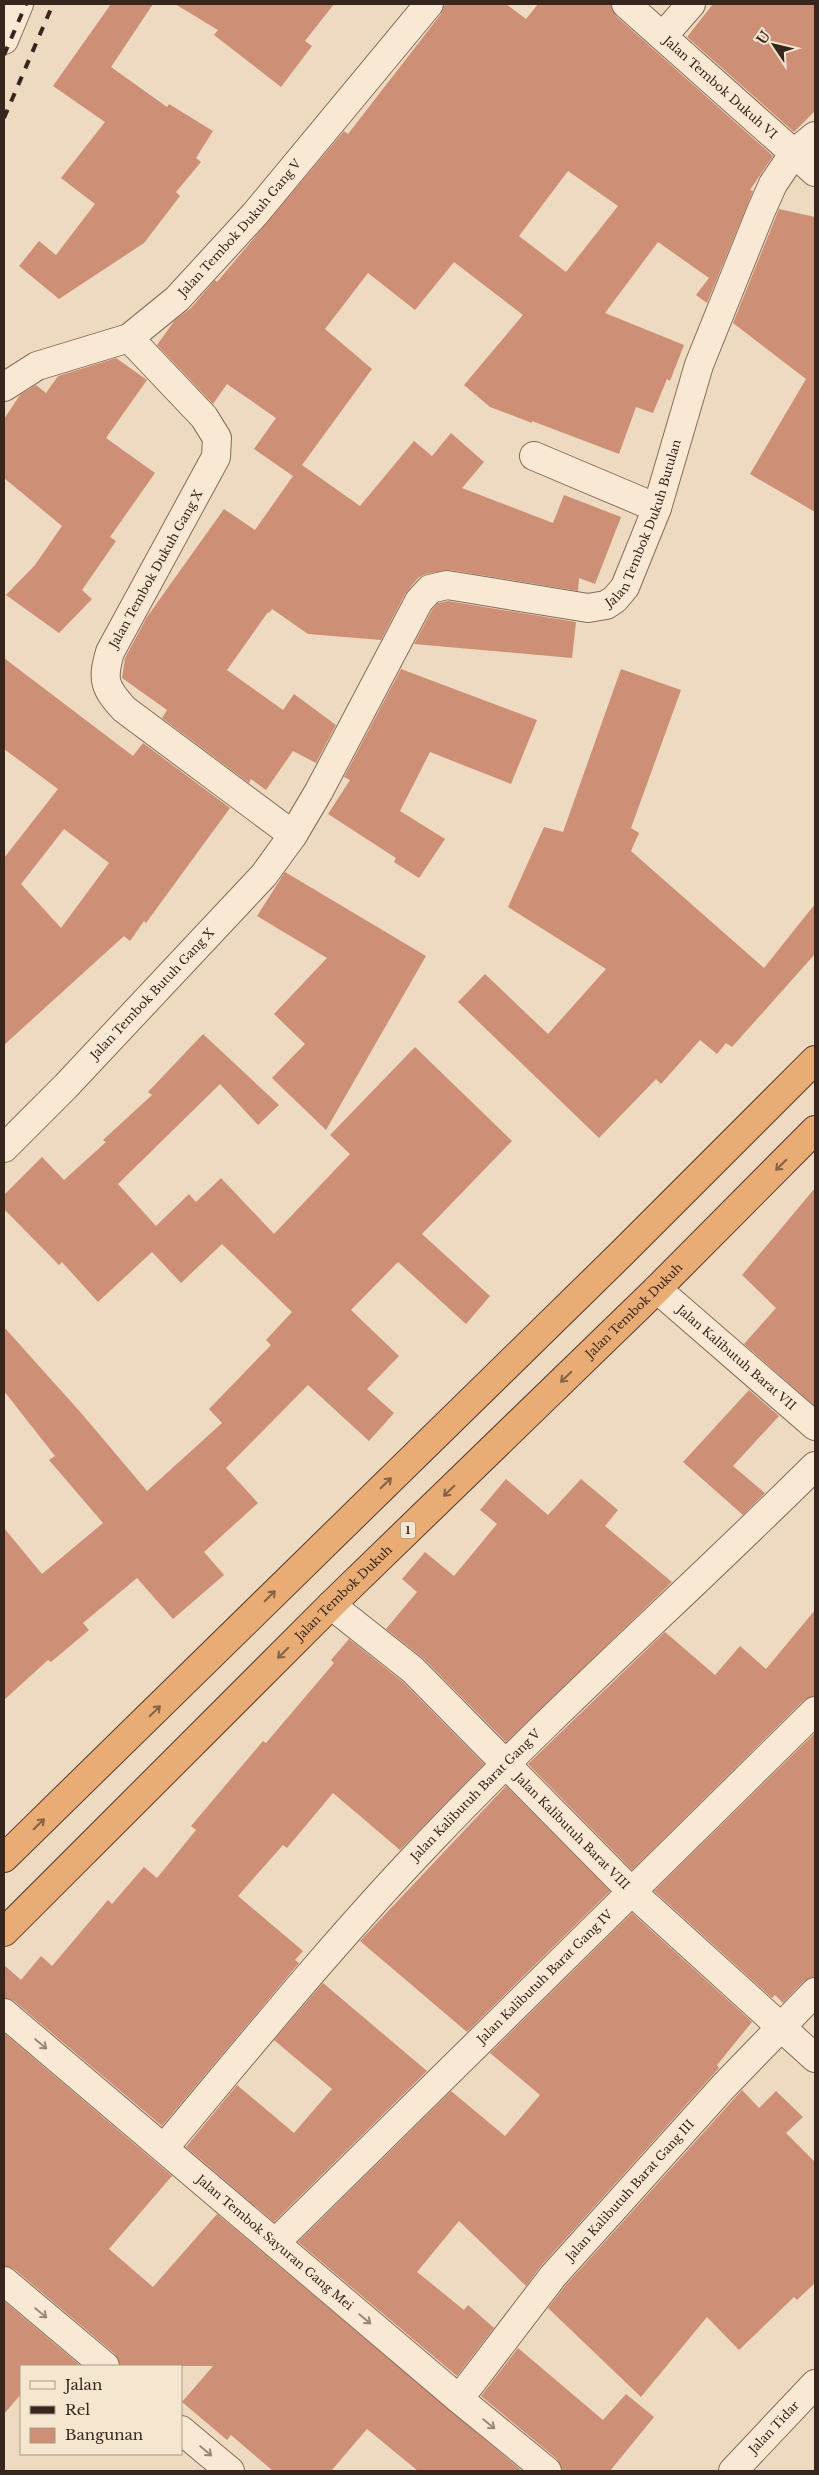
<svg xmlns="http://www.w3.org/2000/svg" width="819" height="2475" font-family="'Libre Baskerville',serif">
  <rect width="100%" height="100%" fill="#eedac1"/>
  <g fill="#cd8f76" fill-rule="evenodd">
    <path d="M111 4H153L111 67 167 107 169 104 213 131 196 158 201 162 176 192 180 196 144 243 59 299 19 266 39 241 56 255 95 204 61 178 105 122 53 86Z"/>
    <path d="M175 4H334L305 41 312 46 281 87 214 35 218 30Z"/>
    <path d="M445 4H506L526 19 538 4H611L616 16 773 156 750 190 753 191 707 303 696 295 709 278 658 242 605 313 684 345 670 381 667 379 653 413 636 407 619 454 532 421V423L490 407 464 385 523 315 454 262 415 310 368 273 325 329 372 369 302 465 360 506 414 441 432 456 451 433 484 462 462 488 553 523 564 495 621 517 595 584 579 578 578 591 450 570 426 574 418 578 405 594 381 640 308 634 272 609 269 613 268 612 227 670 283 710 294 694 336 725 316 763 293 751 266 790 251 779 249 783 162 718 167 710 122 678 125 658 147 617 224 509 255 530 293 476 254 449 276 418 227 384 213 404 157 345 175 320 191 308 215 280 217 282 344 131 348 134 441 14ZM568 171 618 206 566 272 519 236Z"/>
    <path d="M713 4H815V111L794 132 687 37Z"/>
    <path d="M779 209 815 217V512L750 474 806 379 733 323Z"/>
    <path d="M116 358 147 380 106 438 155 473 110 537 116 541 82 590 92 599 59 633 6 595 35 565 62 526 4 478V419L20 395 36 385 46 393 58 376Z"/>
    <path d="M448 601 576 622 572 658 414 644 432 610 438 603Z"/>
    <path d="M4 658 133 756 143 743 230 808 146 923 144 921 130 941 124 936 4 1045V858L58 789 4 749ZM64 829 109 863 61 928 21 884Z"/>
    <path d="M401 669 537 720 511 784 430 752 400 811 445 839 419 878 394 862 396 858 328 814 350 780 344 777Z"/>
    <path d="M621 669 681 690 631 828 639 833 631 851 764 968 815 904V954L732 1047 726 1043 717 1054 700 1040 661 1084 656 1079 599 1138 458 1002 485 974 548 1034 606 969 508 907 544 827 563 832Z"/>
    <path d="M285 872 426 956 326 1130 272 1078 305 1044 274 1014 327 958 257 916Z"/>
    <path d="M203 1034 279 1105 258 1125 220 1084 118 1184 156 1226 189 1194 196 1202 221 1178 274 1234 350 1154 330 1135 415 1047 512 1141 422 1234 490 1296 466 1324 398 1262 351 1310 399 1356 367 1389 394 1413 369 1441 308 1385 226 1468 258 1503 204 1552 224 1575 173 1619 137 1578 83 1623 89 1630 51 1662 48 1660 4 1700V1528L42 1574 103 1523 49 1460 55 1456 4 1391V1327L82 1414 147 1491 222 1423 209 1409 271 1345 266 1340 292 1312 222 1244 181 1283 152 1252 98 1302 62 1262 59 1265 4 1209V1195L42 1157 64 1180 106 1142 103 1140 152 1095 148 1092Z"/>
    <path d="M815 1188V1406L744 1344 776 1308 742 1275Z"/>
    <path d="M749 1390 779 1416 733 1466 765 1493 743 1515 683 1462Z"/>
    <path d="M506 1479 548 1515 581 1479 618 1510 605 1526 672 1582 506 1742 424 1659 386 1629 417 1592 402 1579 425 1552 454 1576 497 1524 480 1510Z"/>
    <path d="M815 1610V1696L804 1700 632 1870 528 1764 665 1632 715 1675 740 1646 766 1669Z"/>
    <path d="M349 1639 403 1682 484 1764 400 1850 333 1793 287 1848 283 1845 238 1896 303 1951 295 1960 299 1963 162 2126 14 2001 4 1998V1965L21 1980 41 1956 52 1966 108 1900 112 1904 144 1867 157 1878 196 1830 191 1826 263 1741 266 1743 334 1663 331 1660Z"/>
    <path d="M815 1733V1977L804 1981 783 2003 775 1995 772 1998 654 1891Z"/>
    <path d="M506 1786 610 1891 467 2032 360 1941Z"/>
    <path d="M632 1913 752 2022 717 2065 719 2068 541 2266 526 2286 459 2221 417 2272 464 2310 468 2305 494 2328 457 2376 298 2242 451 2091 505 2136 540 2095 490 2053Z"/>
    <path d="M323 1983 427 2071 274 2222 186 2147 237 2085 294 2133 332 2089 274 2040Z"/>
    <path d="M4 2033 172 2176 109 2249 153 2287 217 2214 520 2469 519 2471H418L367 2429 331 2471H273L231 2435 227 2440 182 2402 213 2366H120L115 2354 14 2269 4 2266Z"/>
    <path d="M742 2090 759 2108 776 2091 803 2117 786 2133 815 2162V2283L797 2300 794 2297 739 2350 707 2317 641 2397 548 2308 565 2286Z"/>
    <path d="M4 2301 81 2366H21V2394L4 2414Z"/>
    <path d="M518 2348 603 2420 626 2394 654 2417 610 2471H562L557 2459 481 2396Z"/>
  </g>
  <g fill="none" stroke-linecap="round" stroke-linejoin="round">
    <defs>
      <g id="minor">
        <path id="s1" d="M626 4 815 172"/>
        <path d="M663 36 691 4"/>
        <path d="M4 40 19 4"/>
        <path d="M129 338 204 417 217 438 216 457 110 652C102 680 104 687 124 709L293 835"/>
        <path id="s2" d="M4 387 37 366 129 338 177 299 255 214 429 4"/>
        <path d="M534 456 657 508"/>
        <path id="s3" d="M4 1148 66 1086 264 875 293 835 319 791 419 601 430 589 447 585 588 608 606 605 615 599 625 587 657 508 699 365 761 211 773 184 794 153 815 136"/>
        <path id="s4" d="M657 1289 815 1426"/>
        <path id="s5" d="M331 1605 413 1670 632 1892 815 2058"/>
        <path id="s6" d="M4 2013 459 2399 547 2471"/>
        <path id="s7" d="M164 2148C252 2043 339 1936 434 1837 557 1708 689 1591 815 1466"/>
        <path id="s8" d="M275 2243 815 1711"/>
        <path d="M4 2281 105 2366"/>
        <path id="s9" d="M459 2399 553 2276 723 2087 815 1992"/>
        <path d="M181 2430 230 2471"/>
      </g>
      <g id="tertiary">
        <path id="s10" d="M733 2471 815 2384"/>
      </g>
      <g id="trunk">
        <path d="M4 1858 619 1256 815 1060"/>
        <path id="s11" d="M4 1932 331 1605 657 1289 815 1130"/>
      </g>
    </defs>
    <use href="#minor" stroke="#876b58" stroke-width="30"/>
    <use href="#tertiary" stroke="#876b58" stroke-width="30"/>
    <use href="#trunk" stroke="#553a2d" stroke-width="30"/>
    <use href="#minor" stroke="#f9e9d4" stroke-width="28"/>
    <use href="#tertiary" stroke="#f9e9d4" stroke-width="28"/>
    <use href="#trunk" stroke="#e8ac74" stroke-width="28"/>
    <g stroke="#37261d" stroke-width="4" stroke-dasharray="9 9" stroke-linecap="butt">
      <path d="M4 55 26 4"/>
      <path d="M4 118 53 4"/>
    </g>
  </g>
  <defs><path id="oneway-shaft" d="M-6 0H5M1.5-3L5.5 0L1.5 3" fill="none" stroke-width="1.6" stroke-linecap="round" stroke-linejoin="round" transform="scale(1.25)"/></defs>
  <g stroke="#876244">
    <use href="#oneway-shaft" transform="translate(781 1165) rotate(135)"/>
    <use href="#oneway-shaft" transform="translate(566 1377) rotate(136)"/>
    <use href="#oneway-shaft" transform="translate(386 1483) rotate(-44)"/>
    <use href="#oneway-shaft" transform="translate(449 1491) rotate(136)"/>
    <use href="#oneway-shaft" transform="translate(270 1596) rotate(-45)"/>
    <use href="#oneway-shaft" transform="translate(283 1653) rotate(135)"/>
    <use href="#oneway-shaft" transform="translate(155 1711) rotate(-44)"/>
    <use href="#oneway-shaft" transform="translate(39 1824) rotate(-44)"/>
  </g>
  <g stroke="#988878">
    <use href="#oneway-shaft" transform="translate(41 2044) rotate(40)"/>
    <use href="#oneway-shaft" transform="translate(41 2313) rotate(40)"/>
    <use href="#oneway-shaft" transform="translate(365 2319) rotate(40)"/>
    <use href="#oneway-shaft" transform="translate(489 2424) rotate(39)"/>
    <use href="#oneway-shaft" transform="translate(206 2451) rotate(40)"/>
  </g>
  <g text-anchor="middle" stroke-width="4" stroke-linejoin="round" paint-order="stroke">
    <rect fill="#f5e6d0" stroke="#706053" stroke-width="1" x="400.5" y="1521.5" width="15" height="17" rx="4"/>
    <g font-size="11" font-weight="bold" fill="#37261d">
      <text x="408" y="1534">1</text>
    </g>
    <g font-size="12" fill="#37261d" stroke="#f5e6d0">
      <text dy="4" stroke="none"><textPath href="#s1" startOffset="126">Jalan Tembok Dukuh VI</textPath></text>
      <text dy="4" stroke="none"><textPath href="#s2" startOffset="292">Jalan Tembok Dukuh Gang V</textPath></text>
      <text dy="4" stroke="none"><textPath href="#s3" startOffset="979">Jalan Tembok Dukuh Butulan</textPath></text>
      <text transform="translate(156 569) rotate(-61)" y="4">Jalan Tembok Dukuh Gang X</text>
      <text dy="4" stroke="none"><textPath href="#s3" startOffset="214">Jalan Tembok Butuh Gang X</textPath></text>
      <text dy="4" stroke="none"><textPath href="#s11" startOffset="885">Jalan Tembok Dukuh</textPath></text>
      <text dy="4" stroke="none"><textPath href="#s4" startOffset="105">Jalan Kalibutuh Barat VII</textPath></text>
      <text dy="4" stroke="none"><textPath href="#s11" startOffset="480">Jalan Tembok Dukuh</textPath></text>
      <text dy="4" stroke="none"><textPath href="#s7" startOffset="471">Jalan Kalibutuh Barat Gang V</textPath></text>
      <text dy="4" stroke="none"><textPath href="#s5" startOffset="331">Jalan Kalibutuh Barat VIII</textPath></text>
      <text dy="4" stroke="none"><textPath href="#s8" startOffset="379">Jalan Kalibutuh Barat Gang IV</textPath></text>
      <text dy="4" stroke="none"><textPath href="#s9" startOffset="270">Jalan Kalibutuh Barat Gang III</textPath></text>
      <text dy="4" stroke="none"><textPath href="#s6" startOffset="355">Jalan Tembok Sayuran Gang Mei</textPath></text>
      <text dy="4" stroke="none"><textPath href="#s10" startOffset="60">Jalan Tidar</textPath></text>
    </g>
  </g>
  <rect width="819" height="2475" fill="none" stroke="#37261d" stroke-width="10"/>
  <rect x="20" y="2365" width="162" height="90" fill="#f5e6d0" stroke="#a99988"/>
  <rect x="30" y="2381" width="25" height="8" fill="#f9e9d4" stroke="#a99988"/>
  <text x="65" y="2390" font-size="15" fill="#37261d">Jalan</text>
  <rect x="30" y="2406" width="25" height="8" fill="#37261d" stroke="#a99988"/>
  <text x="65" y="2415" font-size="15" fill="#37261d">Rel</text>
  <rect x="30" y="2428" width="25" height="15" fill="#cd8f76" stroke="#a99988"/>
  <text x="65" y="2440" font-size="15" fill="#37261d">Bangunan</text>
  <g transform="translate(774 45) rotate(305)" stroke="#f5e6d0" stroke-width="4" paint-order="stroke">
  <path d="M0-4L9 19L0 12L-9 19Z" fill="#37261d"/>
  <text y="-8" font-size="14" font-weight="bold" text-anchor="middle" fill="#37261d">U</text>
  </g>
</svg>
